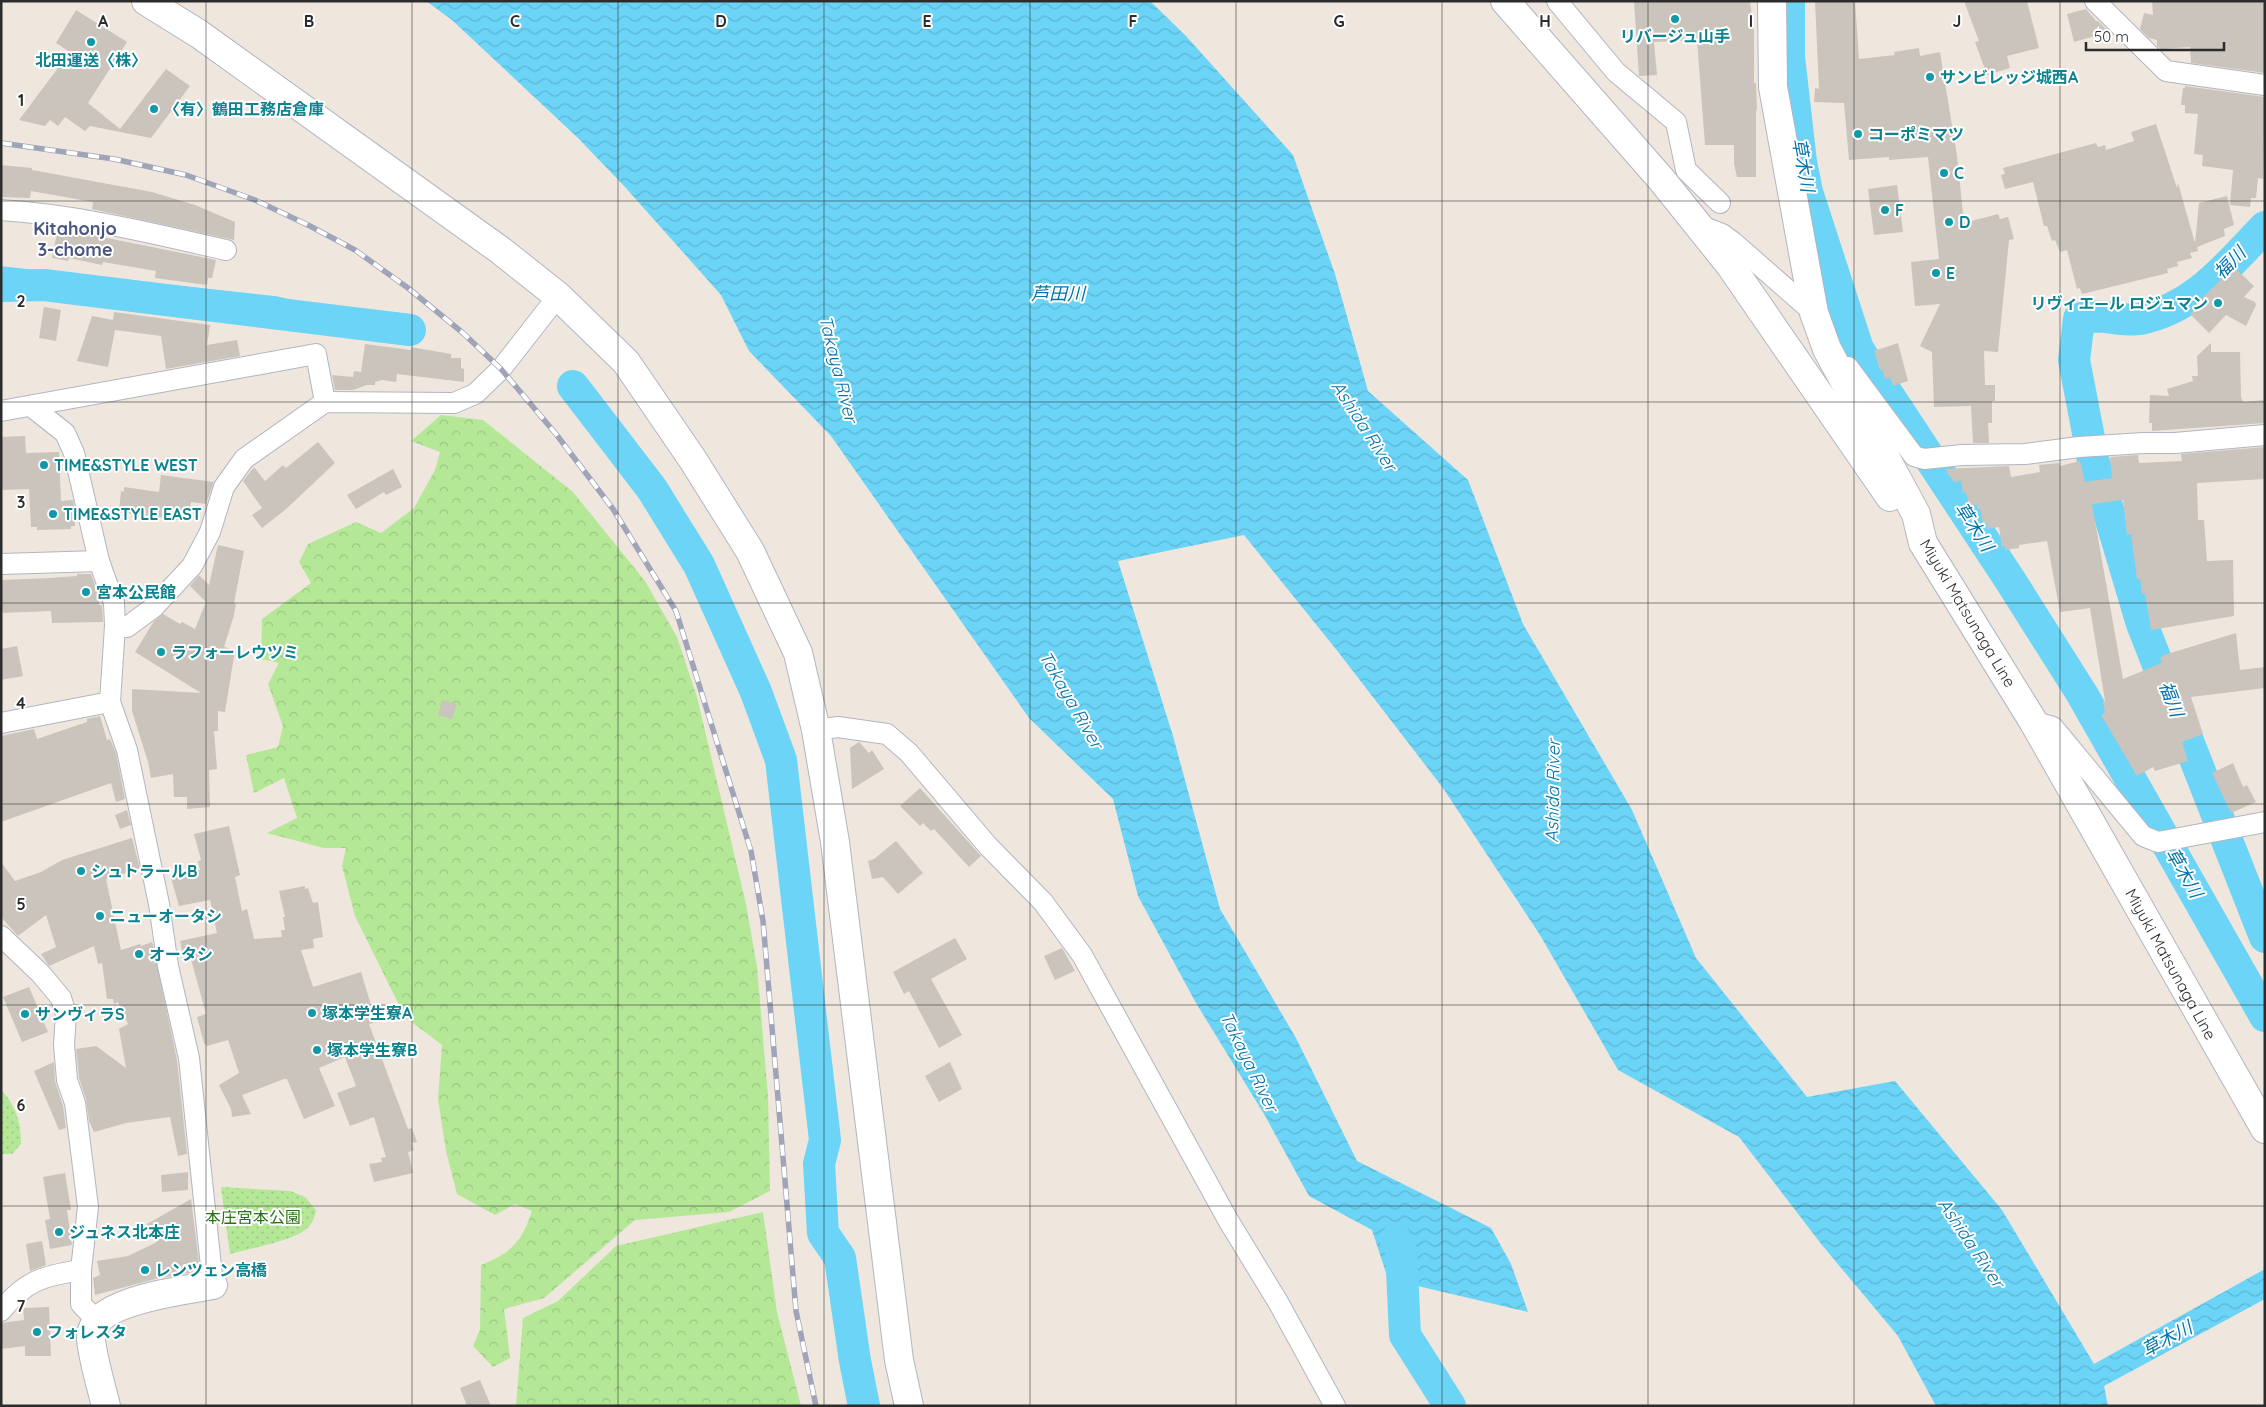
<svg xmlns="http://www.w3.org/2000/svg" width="2266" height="1407" font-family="Quicksand,'Noto Sans JP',sans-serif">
  <defs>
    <pattern id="green-dots" width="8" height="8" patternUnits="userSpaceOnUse" patternTransform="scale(1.25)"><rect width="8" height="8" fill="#b4e897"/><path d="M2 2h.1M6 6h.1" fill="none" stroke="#9bc782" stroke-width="1.8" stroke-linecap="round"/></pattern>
    <pattern id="forest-crowns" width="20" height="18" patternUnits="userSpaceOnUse" patternTransform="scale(1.25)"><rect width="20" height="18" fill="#b4e897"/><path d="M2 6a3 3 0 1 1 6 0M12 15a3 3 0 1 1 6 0" fill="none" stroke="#9bc782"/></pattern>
    <pattern id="water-waves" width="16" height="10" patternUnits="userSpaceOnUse" patternTransform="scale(1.25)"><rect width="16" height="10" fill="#6bd4f7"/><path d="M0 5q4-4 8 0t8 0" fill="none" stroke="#5db6d4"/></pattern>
  </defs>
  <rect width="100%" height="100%" fill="#efe7de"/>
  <g fill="url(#green-dots)">
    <path d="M1 1090C16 1105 21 1123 21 1144L12 1154H1Z"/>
    <path d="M221 1187 290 1191 305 1197 316 1210C315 1217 312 1225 305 1230 291 1241 248 1249 230 1254Z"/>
  </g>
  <g fill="url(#forest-crowns)">
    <path d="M441 415 483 420 573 492 645 581 677 637 697 697 746 904 757 967 768 1096 770 1191 729 1212 635 1220 544 1298 504 1309 510 1358 493 1367 473 1346 480 1330 481 1265C511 1253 522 1242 532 1211L515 1204 495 1215 457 1194 446 1151 438 1099 442 1045 405 1017 355 916 342 866 346 848H324L267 833 297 818 284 778 254 793 246 755 278 747 283 726 268 684 279 663 261 659 262 619 311 583 299 562 308 544 356 522 381 533 414 508 435 470 440 452 411 441Z"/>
    <path d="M763 1212 777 1312 801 1406H516L523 1318 558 1301 616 1246Z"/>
  </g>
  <path fill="url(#water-waves)" d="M426 1H1150L1186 36 1293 155 1335 274 1368 391 1468 480 1523 624 1632 810 1696 958 1807 1097 1895 1081 2002 1210 2094 1364 2265 1269V1299L2104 1386 2108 1406H1936L1898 1336 1822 1245 1739 1137 1618 1070 1540 935 1443 788 1339 653 1244 535 1118 561 1173 736 1220 909 1296 1038 1357 1161 1491 1228 1511 1264 1528 1312 1388 1279 1372 1230 1309 1196 1264 1114 1196 1003 1138 896 1113 799 1029 718 831 436 749 351 721 295 625 187 578 138 452 20Z"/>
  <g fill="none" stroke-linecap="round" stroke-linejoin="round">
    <path stroke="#6bd4f7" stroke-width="5.5" d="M1 269 276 299 410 330"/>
    <g stroke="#6bd4f7" stroke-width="32">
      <path d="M1789 1V57L1801 162 1807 192 1858 349 2010 580 2082 694 2265 1016"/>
      <path d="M1 286 44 285 410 330"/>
      <path d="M573 386 652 489 699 565 756 692 781 760 825 1140 819 1164 823 1233 840 1258 855 1361 864 1406"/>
      <path d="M2089 438 2074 360 2079 319C2094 312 2123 322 2140 319 2195 308 2228 265 2265 227"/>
      <path d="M2092 456 2142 624 2265 937"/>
      <path d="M1396 1240 1401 1248 1405 1335 1450 1406"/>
    </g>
  </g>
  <g fill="#cac4bd">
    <path d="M1634 1H1750L1754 32V83H1756L1757 110H1756V177H1737L1734 164V145H1705L1697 40 1654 42 1657 75 1639 76Z"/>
    <path d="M1815 1H1855L1859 59 1895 55 1894 52 1919 48 1920 56 1940 52 1957 156 1964 223 1998 214 2000 219 2008 217 2014 239 2009 240 1998 352 1984 351 1985 385H1995V401H1992V423H1988L1989 443H1973L1971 406 1934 407 1932 352 1920 346 1940 304 1915 306 1911 262 1939 259 1928 157 1889 160V157L1849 160 1844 103 1814 102 1815 88 1819 89Z"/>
    <path d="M1964 1H2027L2039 48 2007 56 2010 68 1987 75 1975 42 1979 41Z"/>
    <path d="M2152 1H2265V73L2191 63 2190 47 2161 49 2157 46V40L2149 38 2140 29 2144 13 2153 15Z"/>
    <path d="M2086 9 2096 21H2098L2109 32 2074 42 2067 14Z"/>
    <path d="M76 10 127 42 88 103 120 129 166 69 190 86 151 138 90 126 85 131 65 117 58 126 50 120 45 126 19 120 70 52 56 43Z"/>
    <path d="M2185 86 2265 97 2263 179 2258 178 2256 198H2251L2250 207 2230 205 2233 170 2202 166 2203 155 2194 154 2198 114 2185 113V105H2181L2183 88H2185Z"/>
    <path d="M2156 124 2177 188 2178 183 2195 243 2199 203 2227 196 2234 225 2224 229 2225 236 2197 247 2198 251 2190 253 2192 258 2177 262 2178 266 2167 269 2168 273 2082 294 2080 288 2077 289 2067 250 2060 252 2055 240 2052 241 2047 226H2044L2033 182 2005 189 2001 175 2005 174 2003 168 2096 143 2098 147 2105 145 2106 150 2134 141 2131 132Z"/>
    <path d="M1 165 32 168V170L152 192 195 205 235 222 234 240 92 209 93 202 31 191 30 198 1 197Z"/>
    <path d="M1897 185 1903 232 1874 235 1868 189Z"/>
    <path d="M58 228 216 260 212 278H208L207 285 155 278 156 271 103 262 102 265 69 258 68 261 52 258Z"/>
    <path d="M2236 269 2254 286 2244 297 2255 302 2256 305 2246 326 2226 315 2209 333 2190 314 2194 310 2192 308 2228 273 2230 275Z"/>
    <path d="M44 307 61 310 56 341 39 338Z"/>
    <path d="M114 312 210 325 207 345 237 340 240 356 166 369 161 336 115 330 108 367 77 361 92 316 113 320Z"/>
    <path d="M1898 343 1908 381 1893 386 1890 378 1885 379 1882 369 1880 370 1874 351Z"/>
    <path d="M2211 343V352H2240L2241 397 2243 402 2265 400V423L2152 431V423H2149L2150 395 2169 396 2167 389 2193 381 2192 376H2198L2197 356Z"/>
    <path d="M365 344 411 350V347L451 354V358H461V368L464 369V382L397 374 396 382 382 380 375 382V385H367L353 390H335L332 375 353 377 354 371 361 372Z"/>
    <path d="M25 436 26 453 59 452 61 501 73 500 75 509V526H71V529L37 530V527H31L29 489 1 490V437Z"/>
    <path d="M318 442 335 463 285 510 262 528 252 515 262 508 243 481 254 467 265 481 283 465 286 468Z"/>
    <path d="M2265 447V479L2197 483 2198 520H2204L2207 561 2233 560 2234 616 2151 630 2145 594H2142L2140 579H2137L2131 534 2127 535 2123 500 2092 504 2123 679 2162 663 2160 658 2164 655 2236 633 2240 670 2265 667V688L2191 697 2203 734 2182 742 2188 761 2155 771 2153 767 2137 776 2101 715 2105 713 2103 702 2105 701 2090 608 2060 612 2047 541 2019 545V548L2005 550V546L2002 547 1999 527 1987 529V523L1983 524 1980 509H1977V505L1969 506 1967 496 1965 492 1963 493 1961 481 1954 482 1945 469 2009 466 2011 477 2040 472 2039 465 2059 463 2060 466 2080 461 2085 482 2112 478 2110 457 2138 455 2139 463 2182 461 2181 454Z"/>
    <path d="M393 469 402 487 386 495 384 492 356 509 347 495Z"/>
    <path d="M161 475 214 482 206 504 191 502 188 521 119 512 121 491 124 492V487L159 492Z"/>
    <path d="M218 545 244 551 234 603 236 604 234 615 224 647 235 650 225 712 218 711V731H214L217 769 209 770 210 807 187 809V797H174L173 774 151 778 148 762 132 711V689L201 693 135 652 154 621 163 614 180 624 182 622 195 629 206 602 190 586 199 575 209 585Z"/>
    <path d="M77 574H91L99 597V605H102L103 622 52 623 51 611 1 613V580L50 578 77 576Z"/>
    <path d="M17 646 23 676 1 680V649Z"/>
    <path d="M442 700 457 704 452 719 438 715Z"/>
    <path d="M100 716 107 740 110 739 116 753 125 799 116 802 111 783 1 822V736L34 729 37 739 87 722V719Z"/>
    <path d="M859 742 869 753 872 750 884 769 852 789 850 748Z"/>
    <path d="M2233 763 2243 787 2247 785 2256 802 2231 813 2212 773Z"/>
    <path d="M920 788 981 856 969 867 934 829 931 831 923 823 920 826 900 806Z"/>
    <path d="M127 810 131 825 120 829 115 815Z"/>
    <path d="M229 826 240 875 235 877 242 911 247 909 254 939 282 937 281 930H285L283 917H285L279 891 305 886V889L308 888 313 903 318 902 323 937 313 939 314 948 301 950 313 987 361 972 371 1005 368 1006 373 1023 369 1024 408 1129 412 1128 417 1142 412 1143 414 1150 408 1152 413 1173 374 1182 369 1164 382 1162 381 1158 386 1157 374 1117 350 1126 337 1093 356 1086 345 1057 319 1068 335 1106 304 1119 287 1079H284L242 1095 251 1114 232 1117 231 1109 219 1085 239 1073 228 1040 207 1046 204 1043 197 1017 206 1014 191 959 184 961 180 941 217 933 210 900 179 906 171 878 200 870 198 861 201 860 194 834Z"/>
    <path d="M132 838 140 869 106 879 121 950 140 944 141 946 152 942 153 945 177 1060 187 1154 178 1156 170 1117 126 1123 94 1132 89 1121 86 1099 79 1078 76 1049 96 1046 126 1068 119 1029 128 1024 118 1002 114 1004 113 999H107L102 963 98 964 94 946 49 966 41 954 56 947 46 915 18 936 1 917V862L15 881 41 872 62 860Z"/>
    <path d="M896 841 923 873 898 894 883 877 872 879 868 861 874 859Z"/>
    <path d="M955 938 967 959 931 979 962 1035 939 1048 909 991 904 994 893 972Z"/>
    <path d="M1062 948 1075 971 1055 980 1044 956Z"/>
    <path d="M29 987 48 1032 22 1042 3 997Z"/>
    <path d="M54 1062 55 1081 63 1106 66 1128 59 1130 34 1071Z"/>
    <path d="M950 1062 962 1089 939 1102 925 1076Z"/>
    <path d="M188 1172V1190L162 1192 161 1175Z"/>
    <path d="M65 1173 71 1210H67L72 1245 50 1249 45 1220 50 1219 43 1177Z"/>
    <path d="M191 1199 200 1271 159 1278 95 1295 93 1278 100 1275 97 1261 128 1256 157 1242 147 1224Z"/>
    <path d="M42 1241 46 1265 30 1271 26 1244Z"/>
    <path d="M49 1307 51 1356H25V1346L1 1349V1323L24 1320 23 1308Z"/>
    <path d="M480 1380 491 1406H467L460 1388Z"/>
  </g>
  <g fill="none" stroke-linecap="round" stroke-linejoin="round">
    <defs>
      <g id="street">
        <path d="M1557 1 1616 72 1676 122 1686 170 1720 203"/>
        <path d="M2095 1 2166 71 2265 85"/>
        <path d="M1 210C78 215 151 233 226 250"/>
        <path d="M1699 225 1722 234 1733 242 1814 313"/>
        <path d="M1848 367 1914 456 1924 459 1962 455 2025 454 2079 447 2144 443H2175L2265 435"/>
        <path d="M1 411 316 354 325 402"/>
        <path d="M1 564 99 561"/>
        <path d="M115 626 127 627 154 607 192 566 210 532 224 487 244 459 325 402 454 403 475 394 501 369 558 296"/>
        <path d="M110 702 127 750 159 904 168 966 189 1058 213 1285"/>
        <path d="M2033 721 2053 727 2143 836 2158 842 2265 822"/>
        <path d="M1 723 110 702 115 626 114 603 99 561 74 453 65 433 32 407"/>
        <path d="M816 730 838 727 887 734 909 753 988 846 1043 902 1082 955 1228 1220 1278 1302 1335 1406"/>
        <path d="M1 936 41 974 61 998 66 1014 64 1045 67 1080 75 1103 88 1207 81 1270V1304L98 1322"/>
        <path d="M1 1311C26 1280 43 1276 81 1270"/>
      </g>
      <g id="secondary">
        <path d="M146 1 199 34 500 250 558 296 626 362 693 460 750 551 798 653 816 730 835 842 899 1360 909 1406"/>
        <path d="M1505 1 1661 179 1730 265 1890 497"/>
        <path d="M1772 1 1773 87 1814 313 1827 349 1916 514 1923 543 2033 721 2265 1129"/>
        <path d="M106 1406C102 1389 91 1353 91 1337 91 1300 186 1290 213 1285"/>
      </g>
    </defs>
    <use href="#street" stroke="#b2b5c1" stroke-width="22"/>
    <use href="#secondary" stroke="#b2b5c1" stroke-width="30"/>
    <use href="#street" stroke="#fff" stroke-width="20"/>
    <use href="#secondary" stroke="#fff" stroke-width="28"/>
    <defs>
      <path id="rail" d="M1 143 114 159 186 175 255 200 310 226 355 250 408 288 463 333 501 369 556 434 613 509 676 611 751 851 763 921 796 1311 816 1406"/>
    </defs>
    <use href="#rail" stroke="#a0a4b8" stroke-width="5.5"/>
    <use href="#rail" stroke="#fff" stroke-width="4" stroke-dasharray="11" stroke-linecap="butt"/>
  </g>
  <path fill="none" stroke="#2c2c2c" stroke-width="1" stroke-opacity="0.55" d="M206 1V1406M412 1V1406M618 1V1406M824 1V1406M1030 1V1406M1236 1V1406M1442 1V1406M1648 1V1406M1854 1V1406M2060 1V1406M1 201H2265M1 402H2265M1 603H2265M1 804H2265M1 1005H2265M1 1206H2265"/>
  <g fill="#0f9aa8" stroke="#fff" stroke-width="2">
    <circle cx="1675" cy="19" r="5"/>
    <circle cx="91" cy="42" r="5"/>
    <circle cx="1930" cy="77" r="5"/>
    <circle cx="154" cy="109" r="5"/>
    <circle cx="1858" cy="134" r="5"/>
    <circle cx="1944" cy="173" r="5"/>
    <circle cx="1885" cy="210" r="5"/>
    <circle cx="1949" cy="222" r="5"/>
    <circle cx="1936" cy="273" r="5"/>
    <circle cx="2218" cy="303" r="5"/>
    <circle cx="44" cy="465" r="5"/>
    <circle cx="53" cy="514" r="5"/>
    <circle cx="86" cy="592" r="5"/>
    <circle cx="161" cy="652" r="5"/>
    <circle cx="81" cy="871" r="5"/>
    <circle cx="100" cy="916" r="5"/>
    <circle cx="139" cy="954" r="5"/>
    <circle cx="312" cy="1013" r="5"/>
    <circle cx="25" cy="1014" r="5"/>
    <circle cx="317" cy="1050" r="5"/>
    <circle cx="59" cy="1232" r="5"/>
    <circle cx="145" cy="1270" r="5"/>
    <circle cx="37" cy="1332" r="5"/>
  </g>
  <g text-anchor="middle" stroke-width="4" stroke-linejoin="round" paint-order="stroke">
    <g font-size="16" font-weight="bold" fill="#0d838f" stroke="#fff" text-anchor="start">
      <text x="1675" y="42" text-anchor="middle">リバージュ山手</text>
      <text x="91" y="66" text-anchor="middle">北田運送〈株〉</text>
      <text x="1940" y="83">サンビレッジ城西A</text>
      <text x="164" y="115">〈有〉鶴田工務店倉庫</text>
      <text x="1868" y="140">コーポミマツ</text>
      <text x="1954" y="179">C</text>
      <text x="1895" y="216">F</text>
      <text x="1959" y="228">D</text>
      <text x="1946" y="279">E</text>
      <text x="2208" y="309" text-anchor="end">リヴィエ―ル ロジュマン</text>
      <text x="54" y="471">TIME&amp;STYLE WEST</text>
      <text x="63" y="520">TIME&amp;STYLE EAST</text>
      <text x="96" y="598">宮本公民館</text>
      <text x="171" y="658">ラフォーレウツミ</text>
      <text x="91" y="877">シュトラールB</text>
      <text x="110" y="922">ニューオータシ</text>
      <text x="149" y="960">オータシ</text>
      <text x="322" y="1019">塚本学生寮A</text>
      <text x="35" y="1020">サンヴィラS</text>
      <text x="327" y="1056">塚本学生寮B</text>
      <text x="69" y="1238">ジュネス北本庄</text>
      <text x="155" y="1276">レンツェン高橋</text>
      <text x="47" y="1338">フォレスタ</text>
    </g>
    <g font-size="16" fill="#2c2c2c" stroke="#fff">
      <text transform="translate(1968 613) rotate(59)" y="6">Miyuki Matsunaga Line</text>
      <text transform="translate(2171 964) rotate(61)" y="6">Miyuki Matsunaga Line</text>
    </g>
    <g font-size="16" fill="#2a7016" stroke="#fff">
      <text x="253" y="1223">本庄宮本公園</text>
    </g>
    <g font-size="18" font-style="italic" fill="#0473a8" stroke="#fff">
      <text transform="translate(1803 165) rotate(80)" y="6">草木川</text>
      <text transform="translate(2230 263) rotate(-46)" y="6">福川</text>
      <text x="1058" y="300">芦田川</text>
      <text transform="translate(838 369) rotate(76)" y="6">Takaya River</text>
      <text transform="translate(1364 426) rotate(57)" y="6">Ashida River</text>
      <text transform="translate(1974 527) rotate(57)" y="6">草木川</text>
      <text transform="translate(2171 699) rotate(69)" y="6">福川</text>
      <text transform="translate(1071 700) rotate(60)" y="6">Takaya River</text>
      <text transform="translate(1553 791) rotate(-89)" y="6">Ashida River</text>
      <text transform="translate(2184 873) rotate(60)" y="6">草木川</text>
      <text transform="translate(1249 1062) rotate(64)" y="6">Takaya River</text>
      <text transform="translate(1971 1243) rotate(56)" y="6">Ashida River</text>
      <text transform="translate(2167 1339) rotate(-28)" y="6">草木川</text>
    </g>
    <g font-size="18" font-weight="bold" fill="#495481" stroke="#fff">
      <text x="75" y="235">Kitahonjo<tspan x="75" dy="21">3-chome</tspan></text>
    </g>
  </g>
  <g font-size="16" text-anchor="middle" font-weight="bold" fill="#2c2c2c" stroke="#fff" stroke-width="4" stroke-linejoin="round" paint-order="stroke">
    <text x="103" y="27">A</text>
    <text x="309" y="27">B</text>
    <text x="515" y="27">C</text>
    <text x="721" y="27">D</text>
    <text x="927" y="27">E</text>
    <text x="1133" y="27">F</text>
    <text x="1339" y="27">G</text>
    <text x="1545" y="27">H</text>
    <text x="1751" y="27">I</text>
    <text x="1957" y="27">J</text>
    <text x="21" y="106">1</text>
    <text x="21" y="307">2</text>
    <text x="21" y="508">3</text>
    <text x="21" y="709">4</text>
    <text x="21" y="910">5</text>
    <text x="21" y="1111">6</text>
    <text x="21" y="1312">7</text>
  </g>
  <rect width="2266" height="1407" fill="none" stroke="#2c2c2c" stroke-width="5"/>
  <path d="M2086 42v8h138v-8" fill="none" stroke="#2c2c2c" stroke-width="2.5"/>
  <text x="2094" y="42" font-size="15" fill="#2c2c2c" stroke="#ffffff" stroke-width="4" paint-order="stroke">50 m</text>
</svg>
